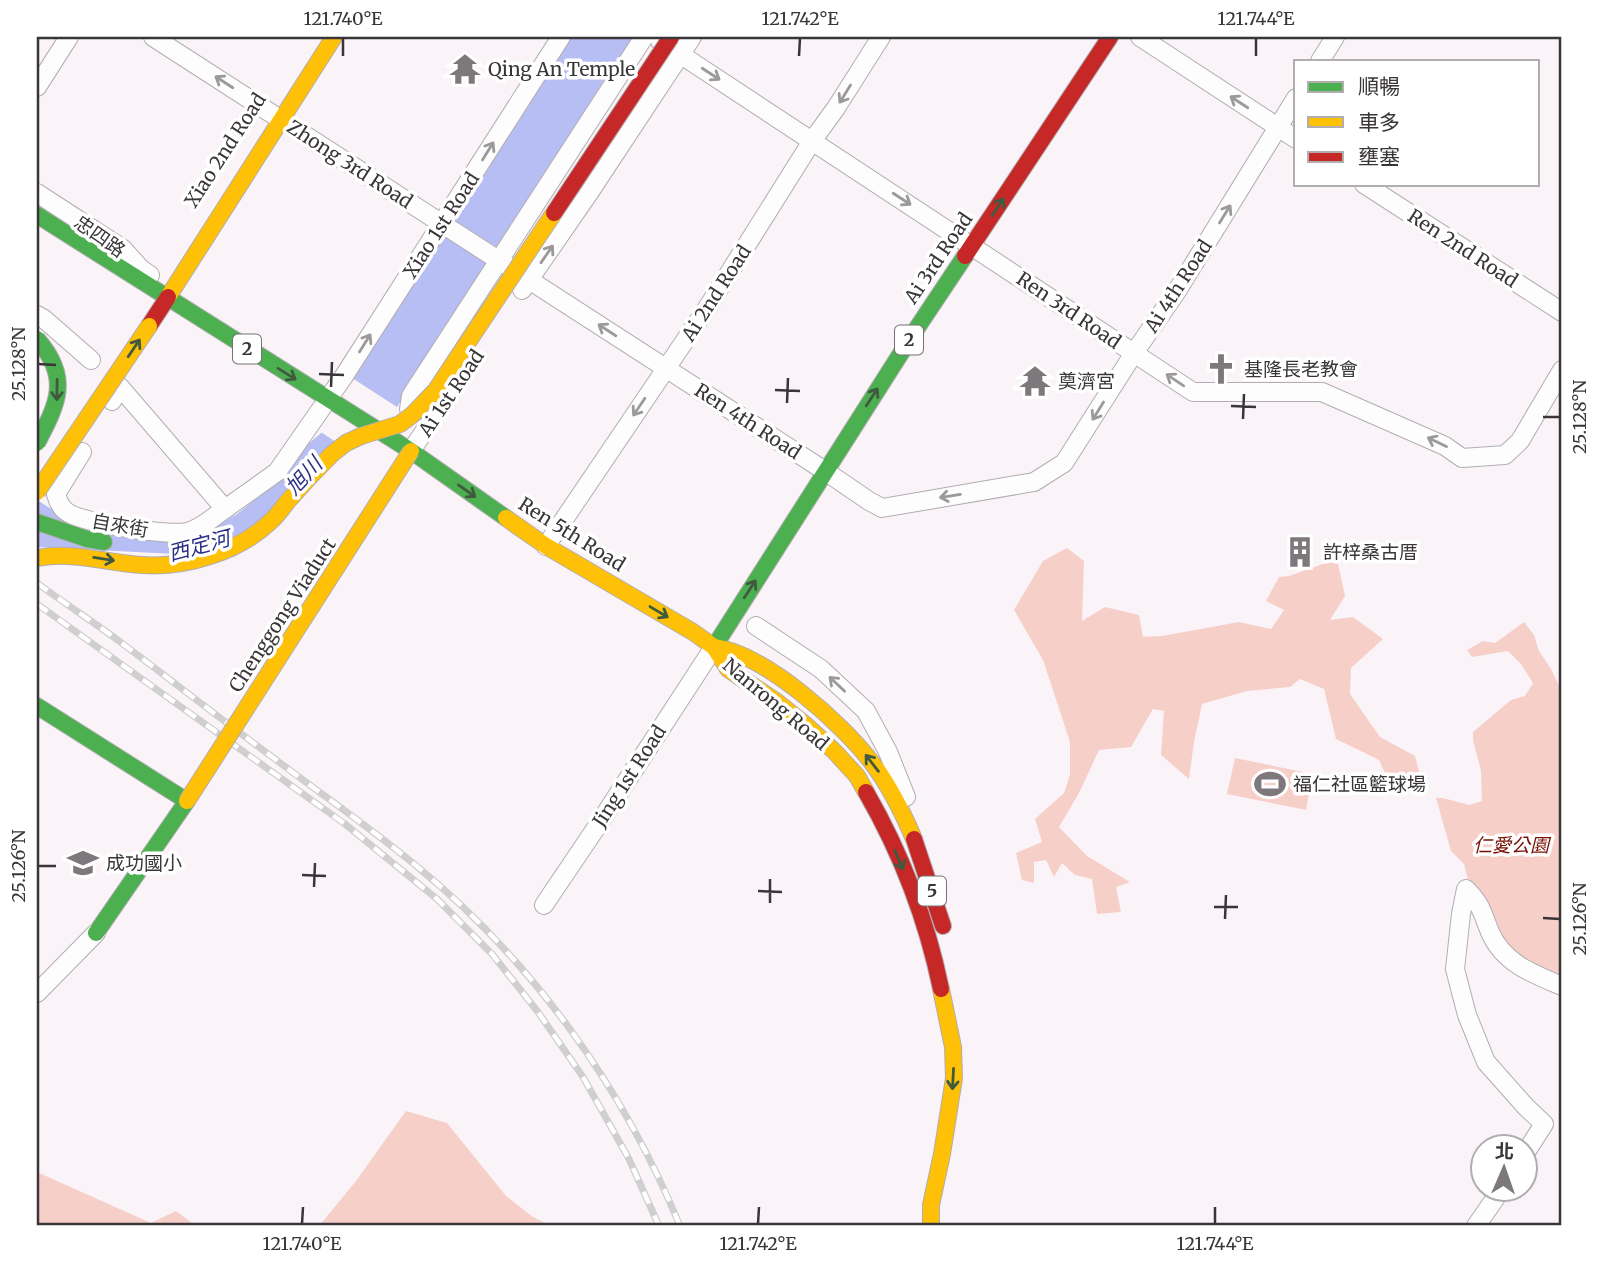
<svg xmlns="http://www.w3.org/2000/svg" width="1599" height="1263" font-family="Merriweather,'Noto Sans TC',serif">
  <rect width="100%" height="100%" fill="#faf4f9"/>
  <g fill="#f7cfc9">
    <path d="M1067 548 1084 561 1082 621 1105 607 1139 615 1143 637 1162 636 1239 622 1271 629 1284 610 1266 601 1279 577 1289 576 1337 559 1345 596 1330 620 1353 617 1383 639 1351 668 1350 694 1380 737 1415 756 1422 783 1394 793 1379 760 1336 739 1324 689 1300 679 1290 687 1247 691 1202 704 1194 742 1189 779 1161 755 1164 711 1153 709 1131 747 1099 750 1079 793 1059 827 1087 856 1130 882 1116 887 1121 912 1097 914 1092 879 1075 875 1062 863 1054 877 1046 860 1034 862V883L1022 880 1016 853 1042 842 1035 819 1064 793 1070 775V742L1043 660 1014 610 1043 561Z"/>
    <path d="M1524 622 1534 635 1539 651 1551 669 1562 692V976L1534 965 1504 943 1475 887 1468 880 1464 864 1451 851 1436 798H1443L1469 805 1482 801 1481 771 1473 740V732L1511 700 1525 696 1533 683 1521 664 1508 651 1472 657 1467 650 1483 641 1495 643Z"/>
    <path d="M1235 758 1313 774 1306 810 1227 794Z"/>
    <path d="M406 1111 447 1123 506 1196 533 1217 551 1226H319L356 1181Z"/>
    <path d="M37 1172 151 1223 176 1211 196 1226H37Z"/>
  </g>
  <path fill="#b7bef3" d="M568 37H639L397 407 377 408 234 557 37 547V500L72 522 127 537 162 539 205 532 237 514 252 502 308 444 321 433 349 390V376Z"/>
  <path fill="#faf4f9" d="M349 376 397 407 394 411 379 412 353 453 319 431 345 389V382Z"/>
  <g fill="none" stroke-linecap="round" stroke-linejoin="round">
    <defs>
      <g id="street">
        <path d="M153 37 825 471 869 501 882 508 1034 482 1064 463 1134 353 1177 291 1296 98"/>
        <path d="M1140 37 1296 139"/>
        <path d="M660 41 1193 392H1322L1445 446 1462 458 1505 455 1520 441 1562 370"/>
        <path d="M1320 61 1335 37"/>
        <path d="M37 87 69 37"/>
        <path d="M1364 184 1562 312"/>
        <path d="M37 193 123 249 141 269 150 275"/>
        <path d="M522 290 589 193 692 37"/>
        <path d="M37 315 44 319 91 360"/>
        <path d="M112 401 120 387 225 509 277 472 344 376 561 37"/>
        <path d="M409 409 411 396 644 37"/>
        <path d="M411 451 452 390"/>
        <path d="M82 452 56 494C58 502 61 508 67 512 81 523 169 536 187 532 201 529 213 517 225 509"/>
        <path d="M546 546 709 305 812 141 836 108 881 37"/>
        <path d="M756 626 821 669 866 711 888 752 906 797"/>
        <path d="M544 905 598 825 714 647"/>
        <path d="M37 993 96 933"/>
        <path d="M1526 1152 1544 1124 1526 1107 1486 1062 1467 1015 1455 969 1461 914 1466 889C1482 905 1482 913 1490 932 1503 963 1533 974 1562 986"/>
        <path d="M1476 1226 1501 1190"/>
      </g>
      <g id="fast">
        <path d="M37 215 411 451 506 518"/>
        <path d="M37 522 87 539 104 542"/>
        <path d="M714 647 917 328 965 256"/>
        <path d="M37 706 187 801 96 933"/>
      </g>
      <g id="slow">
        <path d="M168 297 334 37"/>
        <path d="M506 518 546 546 693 632 714 647 728 669 777 702 807 726 835 752 857 776 866 792"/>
        <path d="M37 558C75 551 105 563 143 565 186 568 239 552 271 521 278 515 282 508 288 501 302 485 317 469 332 454"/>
        <path d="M714 647C765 654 842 723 873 764 890 787 903 813 914 839"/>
        <path d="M931 1226V1205L942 1154 954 1078 953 1047 941 989"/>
      </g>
      <g id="jam">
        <path d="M965 256 1110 37"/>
        <path d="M149 326 168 297"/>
        <path d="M866 792C901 853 927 921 941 989"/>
        <path d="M914 839 943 926"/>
      </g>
    </defs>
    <use href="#street" stroke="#b1adb0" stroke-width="20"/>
    <use href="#fast" stroke="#b1adb0" stroke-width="18"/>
    <use href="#slow" stroke="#b1adb0" stroke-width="18"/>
    <use href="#jam" stroke="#b1adb0" stroke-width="18"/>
    <use href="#street" stroke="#fefdfe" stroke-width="18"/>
    <use href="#fast" stroke="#4caf50" stroke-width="16"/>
    <use href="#slow" stroke="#ffc107" stroke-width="16"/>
    <use href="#jam" stroke="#c62828" stroke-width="16"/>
    <defs>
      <g id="rail">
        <path d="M37 583C64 603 92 621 119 641 171 680 222 720 275 759 321 794 369 827 414 864 531 959 623 1087 680 1226"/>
        <path d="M37 604 345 824 437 899 492 954 538 1012 583 1077 629 1159 659 1226"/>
      </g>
    </defs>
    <use href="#rail" stroke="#d0cfcf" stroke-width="7"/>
    <use href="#rail" stroke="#fff" stroke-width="4.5" stroke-dasharray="13" stroke-linecap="butt"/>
    <defs>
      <path id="fast-bridge" d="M37 339C71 378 58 403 37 443"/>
      <g id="slow-bridge">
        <path d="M332 454 346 443 361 436 400 424 412 415 436 390 554 213"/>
        <path d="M37 492 149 326"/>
        <path d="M187 801 411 451"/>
      </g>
      <path id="jam-bridge" d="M554 213 671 37"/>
    </defs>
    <use href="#fast-bridge" stroke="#b1adb0" stroke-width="18" stroke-linecap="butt"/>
    <use href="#slow-bridge" stroke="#b1adb0" stroke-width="18" stroke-linecap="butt"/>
    <use href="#jam-bridge" stroke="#b1adb0" stroke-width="18" stroke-linecap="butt"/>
    <use href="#fast-bridge" stroke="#4caf50" stroke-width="16"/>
    <use href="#slow-bridge" stroke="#ffc107" stroke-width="16"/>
    <use href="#jam-bridge" stroke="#c62828" stroke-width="16"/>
  </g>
  <defs><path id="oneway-shaft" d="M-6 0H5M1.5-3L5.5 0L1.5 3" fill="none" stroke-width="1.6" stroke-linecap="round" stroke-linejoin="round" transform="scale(1.75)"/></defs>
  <g stroke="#9c999b">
    <use href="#oneway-shaft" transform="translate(711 74) rotate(33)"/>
    <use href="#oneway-shaft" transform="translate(224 82) rotate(-147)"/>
    <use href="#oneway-shaft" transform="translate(845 94) rotate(122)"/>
    <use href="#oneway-shaft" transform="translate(1239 102) rotate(-147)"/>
    <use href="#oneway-shaft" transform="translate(488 151) rotate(-58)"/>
    <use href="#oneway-shaft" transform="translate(902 199) rotate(33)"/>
    <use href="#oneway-shaft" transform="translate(1225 214) rotate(-58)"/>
    <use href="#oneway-shaft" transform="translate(547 254) rotate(-55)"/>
    <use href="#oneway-shaft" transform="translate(607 330) rotate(-147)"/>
    <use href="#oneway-shaft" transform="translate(365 343) rotate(-58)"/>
    <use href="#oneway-shaft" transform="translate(1175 380) rotate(-146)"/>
    <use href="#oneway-shaft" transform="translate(639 407) rotate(124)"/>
    <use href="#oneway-shaft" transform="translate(1098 411) rotate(122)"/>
    <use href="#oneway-shaft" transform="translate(1437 442) rotate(-154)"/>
    <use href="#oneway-shaft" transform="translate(950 496) rotate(171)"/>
    <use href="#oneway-shaft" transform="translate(837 684) rotate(-137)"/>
  </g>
  <g stroke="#3f5a3f">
    <use href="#oneway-shaft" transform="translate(998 207) rotate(-56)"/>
    <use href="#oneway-shaft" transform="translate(134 348) rotate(-56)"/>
    <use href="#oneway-shaft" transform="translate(287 374) rotate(32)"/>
    <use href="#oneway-shaft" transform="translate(57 390) rotate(91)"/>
    <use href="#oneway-shaft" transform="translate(872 397) rotate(-57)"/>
    <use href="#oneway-shaft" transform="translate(467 491) rotate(35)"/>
    <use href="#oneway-shaft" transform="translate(104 559) rotate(9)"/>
    <use href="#oneway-shaft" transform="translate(750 589) rotate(-57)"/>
    <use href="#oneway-shaft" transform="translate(659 612) rotate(31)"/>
    <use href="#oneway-shaft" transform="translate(872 763) rotate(-128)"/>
    <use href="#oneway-shaft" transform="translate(899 860) rotate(67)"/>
    <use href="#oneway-shaft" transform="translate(953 1079) rotate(93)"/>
  </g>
  <path fill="none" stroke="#393538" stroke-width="2.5" d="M343 56V38M799 56 800 38M1256 56V38M38 364 56 365M319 374 344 375M331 387 332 362M775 390 800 391M787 403 788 378M1231 406 1256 407M1543 417H1560M1243 419 1244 394M38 866H56M302 875 326 876M314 887 315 863M758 891 782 892M770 903V879M1214 907H1238M1543 918 1560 919M1225 919 1226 895M302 1224 303 1207M758 1224 759 1207M1215 1224V1207"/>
  <defs>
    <symbol id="temple-bare" viewBox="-9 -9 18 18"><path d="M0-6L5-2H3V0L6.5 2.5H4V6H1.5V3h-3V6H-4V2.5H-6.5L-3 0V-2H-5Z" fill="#7d787c" stroke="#fff" stroke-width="2.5" paint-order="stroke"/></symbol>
    <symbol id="church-bare" viewBox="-9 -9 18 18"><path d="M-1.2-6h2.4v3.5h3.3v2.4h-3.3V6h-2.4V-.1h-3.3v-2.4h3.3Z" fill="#7d787c" stroke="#fff" stroke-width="2.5" paint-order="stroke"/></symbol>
    <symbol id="building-bare" viewBox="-9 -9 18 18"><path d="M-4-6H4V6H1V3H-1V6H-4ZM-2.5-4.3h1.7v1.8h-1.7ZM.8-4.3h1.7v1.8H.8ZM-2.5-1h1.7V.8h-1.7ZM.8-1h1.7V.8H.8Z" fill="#7d787c" stroke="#fff" stroke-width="2.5" paint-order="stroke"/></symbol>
    <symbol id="stadium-bare" viewBox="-9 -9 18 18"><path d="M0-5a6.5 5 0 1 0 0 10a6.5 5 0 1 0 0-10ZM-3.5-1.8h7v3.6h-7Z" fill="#7d787c" stroke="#fff" stroke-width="2.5" paint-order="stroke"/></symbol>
    <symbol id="school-bare" viewBox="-9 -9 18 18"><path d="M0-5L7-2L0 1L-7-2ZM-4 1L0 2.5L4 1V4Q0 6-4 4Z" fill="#7d787c" stroke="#fff" stroke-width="2.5" paint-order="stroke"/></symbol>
  </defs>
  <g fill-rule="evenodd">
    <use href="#temple-bare" x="443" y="47" width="44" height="44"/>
    <use href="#church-bare" x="1199" y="347" width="44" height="44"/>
    <use href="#temple-bare" x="1013" y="359" width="44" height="44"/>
    <use href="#building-bare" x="1278" y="530" width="44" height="44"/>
    <use href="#stadium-bare" x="1248" y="762" width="44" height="44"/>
    <use href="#school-bare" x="61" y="841" width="44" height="44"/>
  </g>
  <g text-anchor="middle" stroke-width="7" stroke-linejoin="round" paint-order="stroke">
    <g fill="#fff" stroke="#747274" stroke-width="2">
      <rect x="895" y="325.5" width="28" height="29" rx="5"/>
      <rect x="233" y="334.5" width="28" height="29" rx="5"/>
      <rect x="918" y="876.5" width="28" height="29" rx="5"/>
    </g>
    <g font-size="18" font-weight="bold" fill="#393538">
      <text x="909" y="346">2</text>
      <text x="247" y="355">2</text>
      <text x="932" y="897">5</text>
    </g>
    <g font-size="19" fill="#393538" stroke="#fff" text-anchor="start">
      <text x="488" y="76">Qing An Temple</text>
      <text x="1244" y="376">基隆長老教會</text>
      <text x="1058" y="388">奠濟宮</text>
      <text x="1323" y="559">許梓桑古厝</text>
      <text x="1293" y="791">福仁社區籃球場</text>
      <text x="106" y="870">成功國小</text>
    </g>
    <g font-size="19" fill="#393538" stroke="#fff">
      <text transform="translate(225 150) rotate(-57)" y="7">Xiao 2nd Road</text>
      <text transform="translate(350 164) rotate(33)" y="7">Zhong 3rd Road</text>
      <text transform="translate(441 225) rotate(-57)" y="7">Xiao 1st Road</text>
      <text transform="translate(100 236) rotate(35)" y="7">忠四路</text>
      <text transform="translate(1463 248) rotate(33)" y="7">Ren 2nd Road</text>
      <text transform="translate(938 258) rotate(-56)" y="7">Ai 3rd Road</text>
      <text transform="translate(1178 286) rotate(-57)" y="7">Ai 4th Road</text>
      <text transform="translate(716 293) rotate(-57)" y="7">Ai 2nd Road</text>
      <text transform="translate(1069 310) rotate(34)" y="7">Ren 3rd Road</text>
      <text transform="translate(451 393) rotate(-56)" y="7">Ai 1st Road</text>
      <text transform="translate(748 421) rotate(33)" y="7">Ren 4th Road</text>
      <text transform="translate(120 525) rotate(10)" y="7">自來街</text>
      <text transform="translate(572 534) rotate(32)" y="7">Ren 5th Road</text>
      <text transform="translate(282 615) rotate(-57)" y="7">Chenggong Viaduct</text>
      <text transform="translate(776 704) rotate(40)" y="7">Nanrong Road</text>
      <text transform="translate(629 776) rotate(-57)" y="7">Jing 1st Road</text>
    </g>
    <g font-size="19" font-style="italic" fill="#760f00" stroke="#fff">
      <text x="1511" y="852">仁愛公園</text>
    </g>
    <g font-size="21" font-style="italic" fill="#2d3185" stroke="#fff">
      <text transform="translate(304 476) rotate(-47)" y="7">旭川</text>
      <text transform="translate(199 546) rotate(-15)" y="7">西定河</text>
    </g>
  </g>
  <rect width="1599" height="1263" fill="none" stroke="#ffffff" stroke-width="77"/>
  <rect x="1294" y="60" width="245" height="126" fill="#ffffff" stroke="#b0aeaf" stroke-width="2"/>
  <rect x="1308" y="82" width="35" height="10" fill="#4caf50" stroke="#b0aeaf" stroke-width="2"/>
  <text x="1358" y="94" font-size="21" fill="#393538">順暢</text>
  <rect x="1308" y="117" width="35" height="10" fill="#ffc107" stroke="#b0aeaf" stroke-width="2"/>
  <text x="1358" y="130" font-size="21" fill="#393538">車多</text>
  <rect x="1308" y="152" width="35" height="10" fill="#c62828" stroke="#b0aeaf" stroke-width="2"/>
  <text x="1358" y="164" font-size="21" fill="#393538">壅塞</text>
  <g transform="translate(1504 1168) rotate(2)"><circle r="33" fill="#ffffff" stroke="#b0aeaf" stroke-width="2"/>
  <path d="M0-5L12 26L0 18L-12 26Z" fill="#7d787c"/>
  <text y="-10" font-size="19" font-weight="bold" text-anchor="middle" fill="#393538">北</text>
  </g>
  <rect x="38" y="38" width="1522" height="1186" fill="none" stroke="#393538" stroke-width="2.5"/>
  <g font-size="18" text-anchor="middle" fill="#393538">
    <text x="343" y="25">121.740°E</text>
    <text x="800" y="25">121.742°E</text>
    <text x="1256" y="25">121.744°E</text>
    <text transform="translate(19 364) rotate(-90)" y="6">25.128°N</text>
    <text transform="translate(1580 417) rotate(-90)" y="6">25.128°N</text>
    <text transform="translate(19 866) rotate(-90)" y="6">25.126°N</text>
    <text transform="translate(1580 919) rotate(-90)" y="6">25.126°N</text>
    <text x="302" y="1250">121.740°E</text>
    <text x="758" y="1250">121.742°E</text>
    <text x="1215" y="1250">121.744°E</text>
  </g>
</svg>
